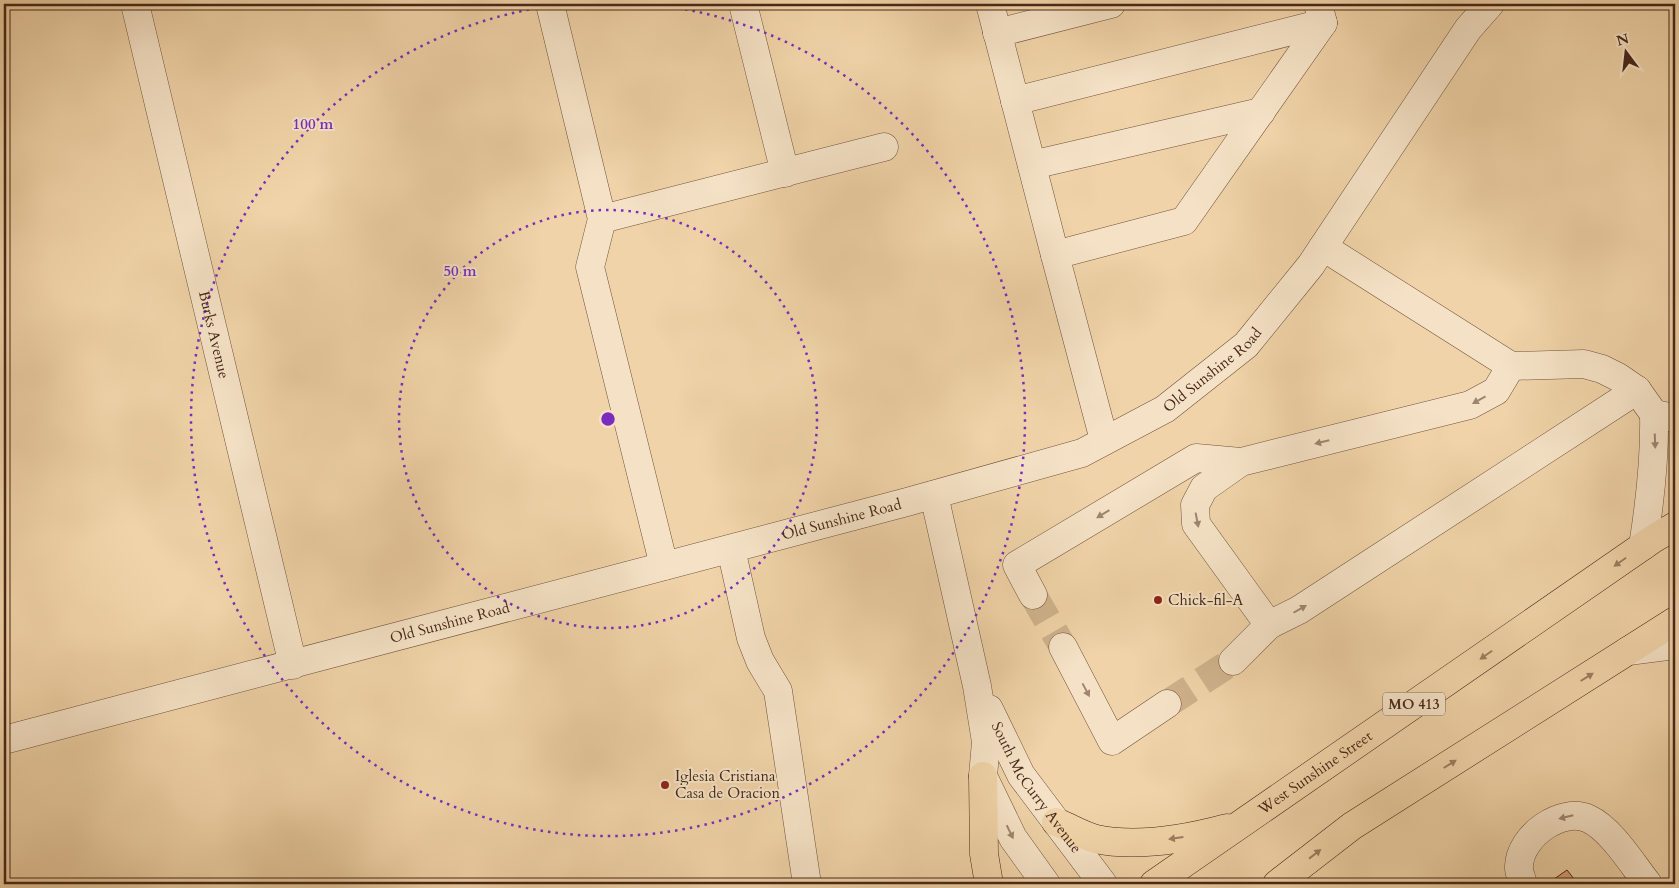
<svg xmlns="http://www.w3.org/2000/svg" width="1679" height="888" font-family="Cardo,serif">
  <rect width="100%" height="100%" fill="#f0d3a8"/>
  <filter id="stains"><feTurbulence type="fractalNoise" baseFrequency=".004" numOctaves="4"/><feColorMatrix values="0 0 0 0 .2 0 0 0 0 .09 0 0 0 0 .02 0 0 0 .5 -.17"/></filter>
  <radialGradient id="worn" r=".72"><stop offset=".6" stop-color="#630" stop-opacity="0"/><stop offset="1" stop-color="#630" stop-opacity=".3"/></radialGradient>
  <path fill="#dba17d" stroke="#472819" d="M1567 870 1578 884H1547Z"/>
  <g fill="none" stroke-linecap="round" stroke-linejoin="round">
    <g stroke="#ceb18b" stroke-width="28" stroke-dasharray="28 14" stroke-linecap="butt">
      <path d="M1033 595 1063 647"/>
      <path d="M1167 704 1233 661"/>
    </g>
    <defs>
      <g id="minor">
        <path id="s1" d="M135 4 293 665"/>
        <path d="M550 4 602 219 590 267 664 566"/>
        <path d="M743 4 785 173"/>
        <path d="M990 4 1055 255 1184 221 1323 23 1318 4"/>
        <path d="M997 33 1111 4"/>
        <path d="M1015 101 1323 23"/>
        <path d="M1032 165 1261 112"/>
        <path d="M602 219 884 147"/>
        <path d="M1323 247 1511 366 1584 364 1602 369 1618 377 1637 390 1654 414"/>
        <path d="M1055 255 1104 440"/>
        <path d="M1511 366 1496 391 1470 405 1241 462 1204 488 1195 505 1196 524 1269 625 1299 610 1637 390"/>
        <path d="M934 495 977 686 986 742 983 776 1013 838 1046 884"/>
        <path d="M1643 546C1650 502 1655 459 1654 414L1675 418"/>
        <path d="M731 549 751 638 760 661 778 691 807 884"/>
        <path d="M1033 595 1017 565 1196 458 1241 462"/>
        <path d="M1063 647 1112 741 1167 704"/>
        <path d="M1628 651 1675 645"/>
        <path d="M1233 661 1269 625"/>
        <path id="s2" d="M989 709 1021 775 1103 884"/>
        <path id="s3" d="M4 740 907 502 1082 453 1165 409 1246 345 1311 265 1468 29 1490 4"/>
        <path d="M1523 884C1522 879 1518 871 1519 866 1520 836 1562 806 1589 819 1611 829 1633 865 1648 884"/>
      </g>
      <g id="major">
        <path d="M983 776 984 854 989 884"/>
        <path d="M1056 822C1069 827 1082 835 1096 839 1138 848 1186 839 1227 828"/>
        <path id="s4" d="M1154 884 1653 539 1675 526"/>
        <path d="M1277 884 1352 826 1675 621"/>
      </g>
    </defs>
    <use href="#minor" stroke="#71533d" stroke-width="29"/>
    <use href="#major" stroke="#472819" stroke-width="29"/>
    <use href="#minor" stroke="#f5e2c6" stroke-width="28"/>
    <use href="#major" stroke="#f0d3a8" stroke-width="28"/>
  </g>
  <defs><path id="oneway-solid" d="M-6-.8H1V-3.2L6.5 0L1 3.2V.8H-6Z" transform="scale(1.25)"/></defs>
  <g fill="#9e8570">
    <use href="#oneway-solid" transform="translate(1479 400) rotate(151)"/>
    <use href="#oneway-solid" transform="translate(1655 441) rotate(88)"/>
    <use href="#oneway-solid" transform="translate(1322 442) rotate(166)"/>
    <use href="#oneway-solid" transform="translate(1103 514) rotate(149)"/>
    <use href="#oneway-solid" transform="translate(1197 520) rotate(79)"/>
    <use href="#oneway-solid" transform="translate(1300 609) rotate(-30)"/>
    <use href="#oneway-solid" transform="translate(1086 690) rotate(62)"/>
    <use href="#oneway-solid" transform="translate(1566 817) rotate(166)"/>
    <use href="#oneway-solid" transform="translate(1010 832) rotate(64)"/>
  </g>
  <g fill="#9c7e60">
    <use href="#oneway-solid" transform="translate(1620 562) rotate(145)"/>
    <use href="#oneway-solid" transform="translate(1486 655) rotate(145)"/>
    <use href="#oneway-solid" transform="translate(1587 677) rotate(-32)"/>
    <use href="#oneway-solid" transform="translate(1450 764) rotate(-32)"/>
    <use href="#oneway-solid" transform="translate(1176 838) rotate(172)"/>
    <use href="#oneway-solid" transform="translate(1315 854) rotate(-38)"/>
  </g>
  <g fill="none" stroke="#7b2cbf" stroke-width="2.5" stroke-dasharray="2.5 5">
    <circle cx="608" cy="419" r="209"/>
    <path d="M648 4A417 417 0 1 1 568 4"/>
  </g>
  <g fill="#8f2418" stroke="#f5e2c6" stroke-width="2">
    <circle cx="1158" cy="600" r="5"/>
    <circle cx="665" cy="785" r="5"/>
  </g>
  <g text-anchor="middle" stroke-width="4" stroke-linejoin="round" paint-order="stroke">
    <rect fill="#f5e2c6" stroke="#7b604d" stroke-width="1" x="1383" y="692.5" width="62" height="23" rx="4"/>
    <g font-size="14" font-weight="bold" fill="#472819">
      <text x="1414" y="709">MO 413</text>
    </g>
    <g font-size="15" fill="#472819" stroke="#f5e2c6">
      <text dy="5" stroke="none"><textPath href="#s1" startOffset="340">Burks Avenue</textPath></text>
      <text dy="5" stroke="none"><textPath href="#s3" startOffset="1271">Old Sunshine Road</textPath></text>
      <text dy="5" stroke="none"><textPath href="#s3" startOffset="866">Old Sunshine Road</textPath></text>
      <text dy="5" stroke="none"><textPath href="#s3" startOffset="461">Old Sunshine Road</textPath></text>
      <text dy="5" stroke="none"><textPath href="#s4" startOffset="196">West Sunshine Street</textPath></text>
      <text dy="5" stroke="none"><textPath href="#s2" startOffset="92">South McCurry Avenue</textPath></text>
    </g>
    <g font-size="15" fill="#472819" stroke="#f5e2c6" text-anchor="start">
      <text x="1168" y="605">Chick-fil-A</text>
      <text x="675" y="781">Iglesia Cristiana<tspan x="675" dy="17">Casa de Oracion</tspan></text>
    </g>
  </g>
  <circle cx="608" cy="419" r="8" fill="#7b2cbf" stroke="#f5e2c6" stroke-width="2.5"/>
  <g font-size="15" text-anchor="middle" font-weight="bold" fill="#7b2cbf" stroke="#f5e2c6" stroke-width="4" stroke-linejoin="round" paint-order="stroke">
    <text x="313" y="129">100 m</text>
    <text x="460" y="276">50 m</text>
  </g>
  <rect width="1679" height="888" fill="none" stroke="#f0d3a8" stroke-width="20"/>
  <rect x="5" y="5" width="1669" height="878" fill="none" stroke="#472819" stroke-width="2.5"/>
  <rect x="10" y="10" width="1659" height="868" fill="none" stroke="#472819"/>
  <g transform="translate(1626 52) rotate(345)" stroke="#f5e2c6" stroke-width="4" paint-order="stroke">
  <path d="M0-4L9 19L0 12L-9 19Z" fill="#472819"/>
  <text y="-8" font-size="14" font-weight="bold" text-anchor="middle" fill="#472819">N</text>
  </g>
  <rect width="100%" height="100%" filter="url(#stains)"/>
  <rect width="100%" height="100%" fill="url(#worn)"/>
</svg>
